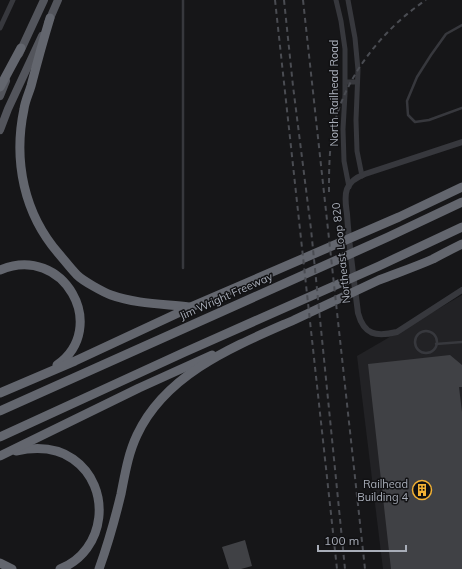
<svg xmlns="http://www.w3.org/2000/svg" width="462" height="569" font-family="Mulish,sans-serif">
  <rect width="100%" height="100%" fill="#161618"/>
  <path fill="#222225" d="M462 295V569H383L357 356Z"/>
  <g fill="#404145">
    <path d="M450 355 462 365V387H459L462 412V569H391L368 364Z"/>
    <path d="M245 540 252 566 241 569H229L222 547Z"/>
  </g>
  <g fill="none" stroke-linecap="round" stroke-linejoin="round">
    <g stroke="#37383d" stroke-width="2.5">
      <path d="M183 0V268"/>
      <path d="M462 25 446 34 431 55 417 77 407 101 408 115 415 122 429 120 462 108"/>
      <circle cx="426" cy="342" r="11"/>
      <path d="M436 344 462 342"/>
    </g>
    <g stroke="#37383d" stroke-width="5">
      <path d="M336 0 341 21 345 49V94L343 129 344 161 349 187"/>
      <path d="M348 0 355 38 358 70 356 120 357 151 362 176"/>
      <path d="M0 28 13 0"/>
      <path d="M346 82H357"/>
    </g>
    <path stroke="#37383d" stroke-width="6" d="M462 142 365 174C357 177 350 181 347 189 344 197 346 206 347 214 349 247 354 280 358 313 364 335 376 337 397 332L462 290"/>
    <g stroke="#53555c" stroke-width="8">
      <path d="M48 23 58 0"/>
      <path d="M19 54 44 0"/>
      <path d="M0 96 6 81"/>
      <path d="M0 130 8 109 42 36"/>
    </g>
    <g stroke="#63666e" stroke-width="9">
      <path d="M50 18C43 41 37 63 31 86 29 93 25 101 24 109 13 161 24 214 59 254 65 261 71 269 77 275 83 281 103 292 111 295 136 304 164 304 189 307"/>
      <path d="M0 87 21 48"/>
      <path d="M0 270C64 243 110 328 57 365"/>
      <path d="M0 393 75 361 191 307 399 217 462 187"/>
      <path d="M0 411 388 237 462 202"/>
      <path d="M0 437 185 352 379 266 462 227"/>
      <path d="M16 451C35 447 56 447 73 459 113 487 106 551 60 569"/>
      <path d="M0 456 139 388 212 355"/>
      <path d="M0 563 12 569"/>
      <path d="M99 569C108 544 115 519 121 494 125 474 128 454 137 435 166 373 235 346 294 320 322 307 351 293 379 280 397 273 415 267 433 259 442 254 452 249 462 244"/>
    </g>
    <g stroke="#4a4c52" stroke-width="2" stroke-dasharray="5 4" stroke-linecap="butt">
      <path d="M275 0 337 569"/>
      <path d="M284 0 293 86 311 229 345 569"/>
      <path d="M303 0 365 569"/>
      <path d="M329 192C329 170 329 147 334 126 345 76 384 28 426 0"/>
    </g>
  </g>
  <defs>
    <symbol id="building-ring" viewBox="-11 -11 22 22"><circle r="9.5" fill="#111113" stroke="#f2b134" stroke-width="1.5"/><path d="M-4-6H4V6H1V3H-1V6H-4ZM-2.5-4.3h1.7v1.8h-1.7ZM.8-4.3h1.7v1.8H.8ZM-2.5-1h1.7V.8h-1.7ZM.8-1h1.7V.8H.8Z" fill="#f2b134"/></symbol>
  </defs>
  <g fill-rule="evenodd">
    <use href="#building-ring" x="411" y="479" width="22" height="22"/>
  </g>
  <g text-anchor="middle" stroke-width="3" stroke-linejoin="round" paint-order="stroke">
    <g font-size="11" fill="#a8adb8" stroke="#111113">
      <text transform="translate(334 93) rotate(-90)" y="4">North Railhead Road</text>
      <text transform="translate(341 253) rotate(-96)" y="4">Northeast Loop 820</text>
      <text transform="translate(226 296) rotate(-24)" y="4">Jim Wright Freeway</text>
    </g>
    <g font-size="11" fill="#a8adb8" stroke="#111113" text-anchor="end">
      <text x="408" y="488">Railhead<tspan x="408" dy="13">Building 4</tspan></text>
    </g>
  </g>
  <path d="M318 545v6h88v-6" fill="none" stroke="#a8adb8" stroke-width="2"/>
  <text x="324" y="545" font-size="12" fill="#a8adb8" stroke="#111113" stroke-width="3" paint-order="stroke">100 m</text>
</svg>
